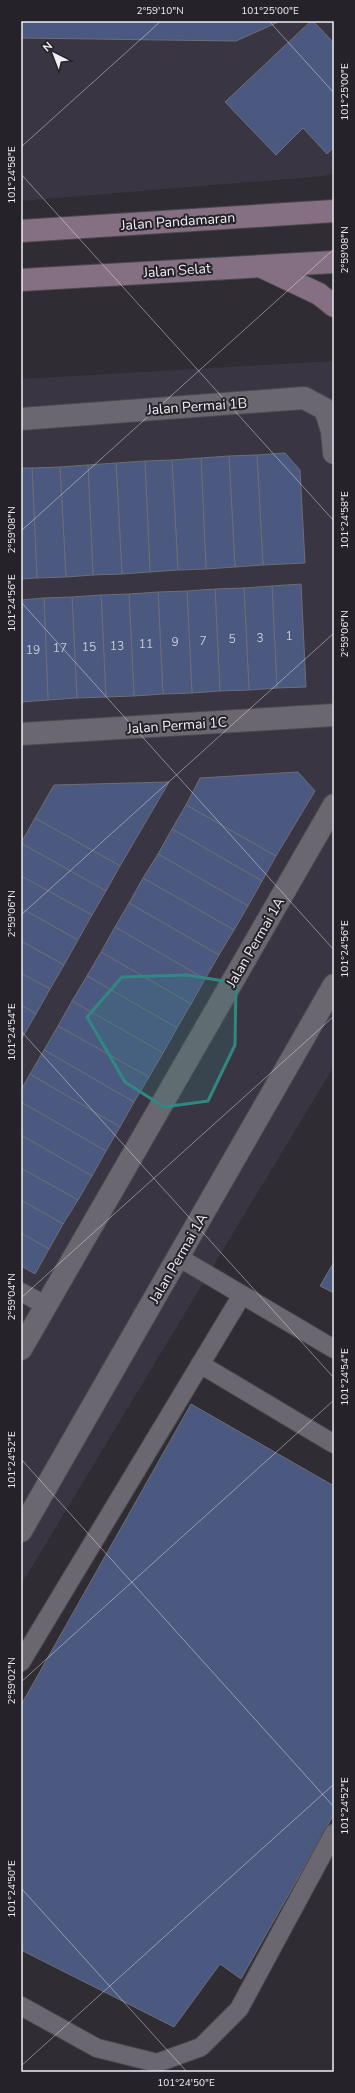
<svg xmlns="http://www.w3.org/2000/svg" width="355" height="2093" font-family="'Nunito Sans',sans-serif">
  <rect width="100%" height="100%" fill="#2f2c33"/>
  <g fill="#3a3542">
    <path d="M21 21H334V173L324 176 21 201Z"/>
    <path d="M334 361V1066L21 1585V379Z"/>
  </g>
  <g fill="#4b587f" stroke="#6b6e76">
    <path d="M21 21H281L236 41 21 38Z"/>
    <path d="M311 21H313L334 43V147L327 154 303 128 276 155 225 102Z"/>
    <path d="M285 453 300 470 305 563 263 565 257 455Z"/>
    <path d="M257 455 263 565 235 567 229 456Z"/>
    <path d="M229 456 235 567 206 569 201 458Z"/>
    <path d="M201 458 206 569 178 570 172 460Z"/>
    <path d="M172 460 178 570 150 572 145 461Z"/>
    <path d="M145 461 150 572 122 574 116 463Z"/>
    <path d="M116 463 122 574 93 575 88 465Z"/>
    <path d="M88 465 93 575 66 577 60 467Z"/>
    <path d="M60 467 66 577 37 578 32 468Z"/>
    <path d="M21 468H32L37 578 21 579Z"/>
    <path d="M301 584 306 687 277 688 272 586Z"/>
    <path d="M272 586 277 688 249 690 244 588Z"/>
    <path d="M244 588 249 690 220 691 215 589Z"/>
    <path d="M215 589 220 691 192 693 187 591Z"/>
    <path d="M187 591 192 693 163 694 158 592Z"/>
    <path d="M158 592 163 694 134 696 129 594Z"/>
    <path d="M129 594 134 696 106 697 101 595Z"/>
    <path d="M101 595 106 697 77 698 72 597Z"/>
    <path d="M72 597 77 698 48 700 44 598Z"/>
    <path d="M44 598 48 700 21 702V600Z"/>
    <path d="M298 772 315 791 276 856 186 805 200 778Z"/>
    <path d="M169 782 120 866 35 818 54 785Z"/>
    <path d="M186 805 276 856 262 881 172 829Z"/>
    <path d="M35 818 120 866 106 891 21 843Z"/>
    <path d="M172 829 262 881 248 906 158 854Z"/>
    <path d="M21 843 106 891 92 915 21 876Z"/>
    <path d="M158 854 248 906 234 930 143 878Z"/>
    <path d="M21 876 92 915 78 940 21 908Z"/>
    <path d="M143 878 234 930 219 955 129 903Z"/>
    <path d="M129 903 219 955 205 979 115 927Z"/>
    <path d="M21 908 78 940 64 965 21 941Z"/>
    <path d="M115 927 205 979 191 1004 101 952Z"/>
    <path d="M21 941 64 965 50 989 21 973Z"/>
    <path d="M101 952 191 1004 177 1028 87 976Z"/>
    <path d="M21 973 50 989 36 1014 21 1005Z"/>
    <path d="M87 976 177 1028 163 1053 72 1001Z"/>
    <path d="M72 1001 163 1053 149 1077 58 1026Z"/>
    <path d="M21 1005 36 1014 22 1038H21Z"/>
    <path d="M58 1026 149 1077 134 1102 44 1050Z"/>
    <path d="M44 1050 134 1102 120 1127 30 1074Z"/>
    <path d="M30 1074 120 1127 106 1151 21 1102V1090Z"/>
    <path d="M21 1102 106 1151 92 1176 21 1135Z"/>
    <path d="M21 1135 92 1176 78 1200 21 1168Z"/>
    <path d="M21 1168 78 1200 63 1224 21 1200Z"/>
    <path d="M21 1200 63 1224 49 1249 21 1233Z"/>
    <path d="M21 1233 49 1249 35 1274 21 1266Z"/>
    <path d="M334 1262V1293L320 1286Z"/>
    <path d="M191 1404 334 1486V1814L241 1979 220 1964 174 2027 21 1950V1705Z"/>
  </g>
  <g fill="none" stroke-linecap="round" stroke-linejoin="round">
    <defs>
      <g id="service">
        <path d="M178 1257 334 1349"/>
        <path d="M21 1292 47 1306"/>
        <path d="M200 1364 334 1444"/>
        <path d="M21 1662 242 1295"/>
        <path d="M21 2006 97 2048 157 2063 201 2047 239 2009 334 1833"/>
      </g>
      <g id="minor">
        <path d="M21 419 304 398 325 409 332 431 334 453"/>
        <path d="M21 734 334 715"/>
        <path d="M21 1349 334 805"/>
        <path d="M21 1531 334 985"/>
      </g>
      <g id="secondary">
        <path d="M21 231 334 211"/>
        <path d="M262 267 319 294 334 306"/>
        <path d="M21 280 334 262"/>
      </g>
    </defs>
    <use href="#service" stroke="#4b494f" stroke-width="20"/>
    <use href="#minor" stroke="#4b494f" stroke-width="24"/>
    <use href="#secondary" stroke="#4b494f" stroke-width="24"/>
    <use href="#service" stroke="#6b6770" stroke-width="18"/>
    <use href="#minor" stroke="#6b6770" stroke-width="22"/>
    <use href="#secondary" stroke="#856f83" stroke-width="22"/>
  </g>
  <path fill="#318882" fill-opacity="0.2" stroke="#318882" stroke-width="3" stroke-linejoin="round" d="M187 975 236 983 235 1045 208 1101 164 1107 125 1082 87 1017 122 977Z"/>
  <path fill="none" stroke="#f0eff3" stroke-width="1" stroke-opacity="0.45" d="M269 21 334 93M21 147 161 21M21 174 334 521M21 531 334 249M21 602 334 950M21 915 334 633M21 1031 334 1378M21 1298 334 1016M21 1459 334 1807M21 1682 334 1400M21 1888 187 2072M21 2066 334 1784"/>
  <g text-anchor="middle" stroke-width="4" stroke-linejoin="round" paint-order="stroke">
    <g font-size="12" fill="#c7c9d6">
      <text x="289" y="640">1</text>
      <text x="260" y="642">3</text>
      <text x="232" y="643">5</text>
      <text x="203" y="645">7</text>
      <text x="175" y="646">9</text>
      <text x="146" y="648">11</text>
      <text x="117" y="650">13</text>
      <text x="89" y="651">15</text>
      <text x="60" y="652">17</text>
      <text x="33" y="654">19</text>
    </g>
    <g font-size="14" fill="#f0eff3" stroke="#252229">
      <text transform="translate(178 221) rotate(-4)" y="5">Jalan Pandamaran</text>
      <text transform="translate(177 270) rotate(-4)" y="5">Jalan Selat</text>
      <text transform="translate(197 406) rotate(-4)" y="5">Jalan Permai 1B</text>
      <text transform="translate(177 725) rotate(-4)" y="5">Jalan Permai 1C</text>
      <text transform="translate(255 942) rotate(-60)" y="5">Jalan Permai 1A</text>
      <text transform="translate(178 1258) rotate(-60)" y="5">Jalan Permai 1A</text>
    </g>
  </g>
  <rect width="355" height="2093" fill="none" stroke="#252229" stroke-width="44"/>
  <g transform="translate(54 54) rotate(318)" stroke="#252229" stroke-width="3" paint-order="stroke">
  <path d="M0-3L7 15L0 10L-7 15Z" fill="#f0eff3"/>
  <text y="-6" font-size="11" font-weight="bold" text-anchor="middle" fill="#f0eff3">N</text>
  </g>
  <rect x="22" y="22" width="311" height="2049" fill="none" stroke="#f0eff3" stroke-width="1.5"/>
  <g font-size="10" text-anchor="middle" fill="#f0eff3">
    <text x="160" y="14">2°59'10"N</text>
    <text x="270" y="14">101°25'00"E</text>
    <text transform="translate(344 92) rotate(-90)" y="4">101°25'00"E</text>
    <text transform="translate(11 175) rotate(-90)" y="4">101°24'58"E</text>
    <text transform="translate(344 250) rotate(-90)" y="4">2°59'08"N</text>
    <text transform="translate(344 520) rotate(-90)" y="4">101°24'58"E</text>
    <text transform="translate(11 530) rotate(-90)" y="4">2°59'08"N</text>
    <text transform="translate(11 603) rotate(-90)" y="4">101°24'56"E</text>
    <text transform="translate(344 634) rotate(-90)" y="4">2°59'06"N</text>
    <text transform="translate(11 914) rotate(-90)" y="4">2°59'06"N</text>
    <text transform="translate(344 949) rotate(-90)" y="4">101°24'56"E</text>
    <text transform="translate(11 1032) rotate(-90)" y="4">101°24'54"E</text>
    <text transform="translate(11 1297) rotate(-90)" y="4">2°59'04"N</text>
    <text transform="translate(344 1377) rotate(-90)" y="4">101°24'54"E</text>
    <text transform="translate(11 1460) rotate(-90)" y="4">101°24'52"E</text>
    <text transform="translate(11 1681) rotate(-90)" y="4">2°59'02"N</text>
    <text transform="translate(344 1806) rotate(-90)" y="4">101°24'52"E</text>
    <text transform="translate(11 1889) rotate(-90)" y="4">101°24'50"E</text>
    <text x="186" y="2086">101°24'50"E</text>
  </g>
</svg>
